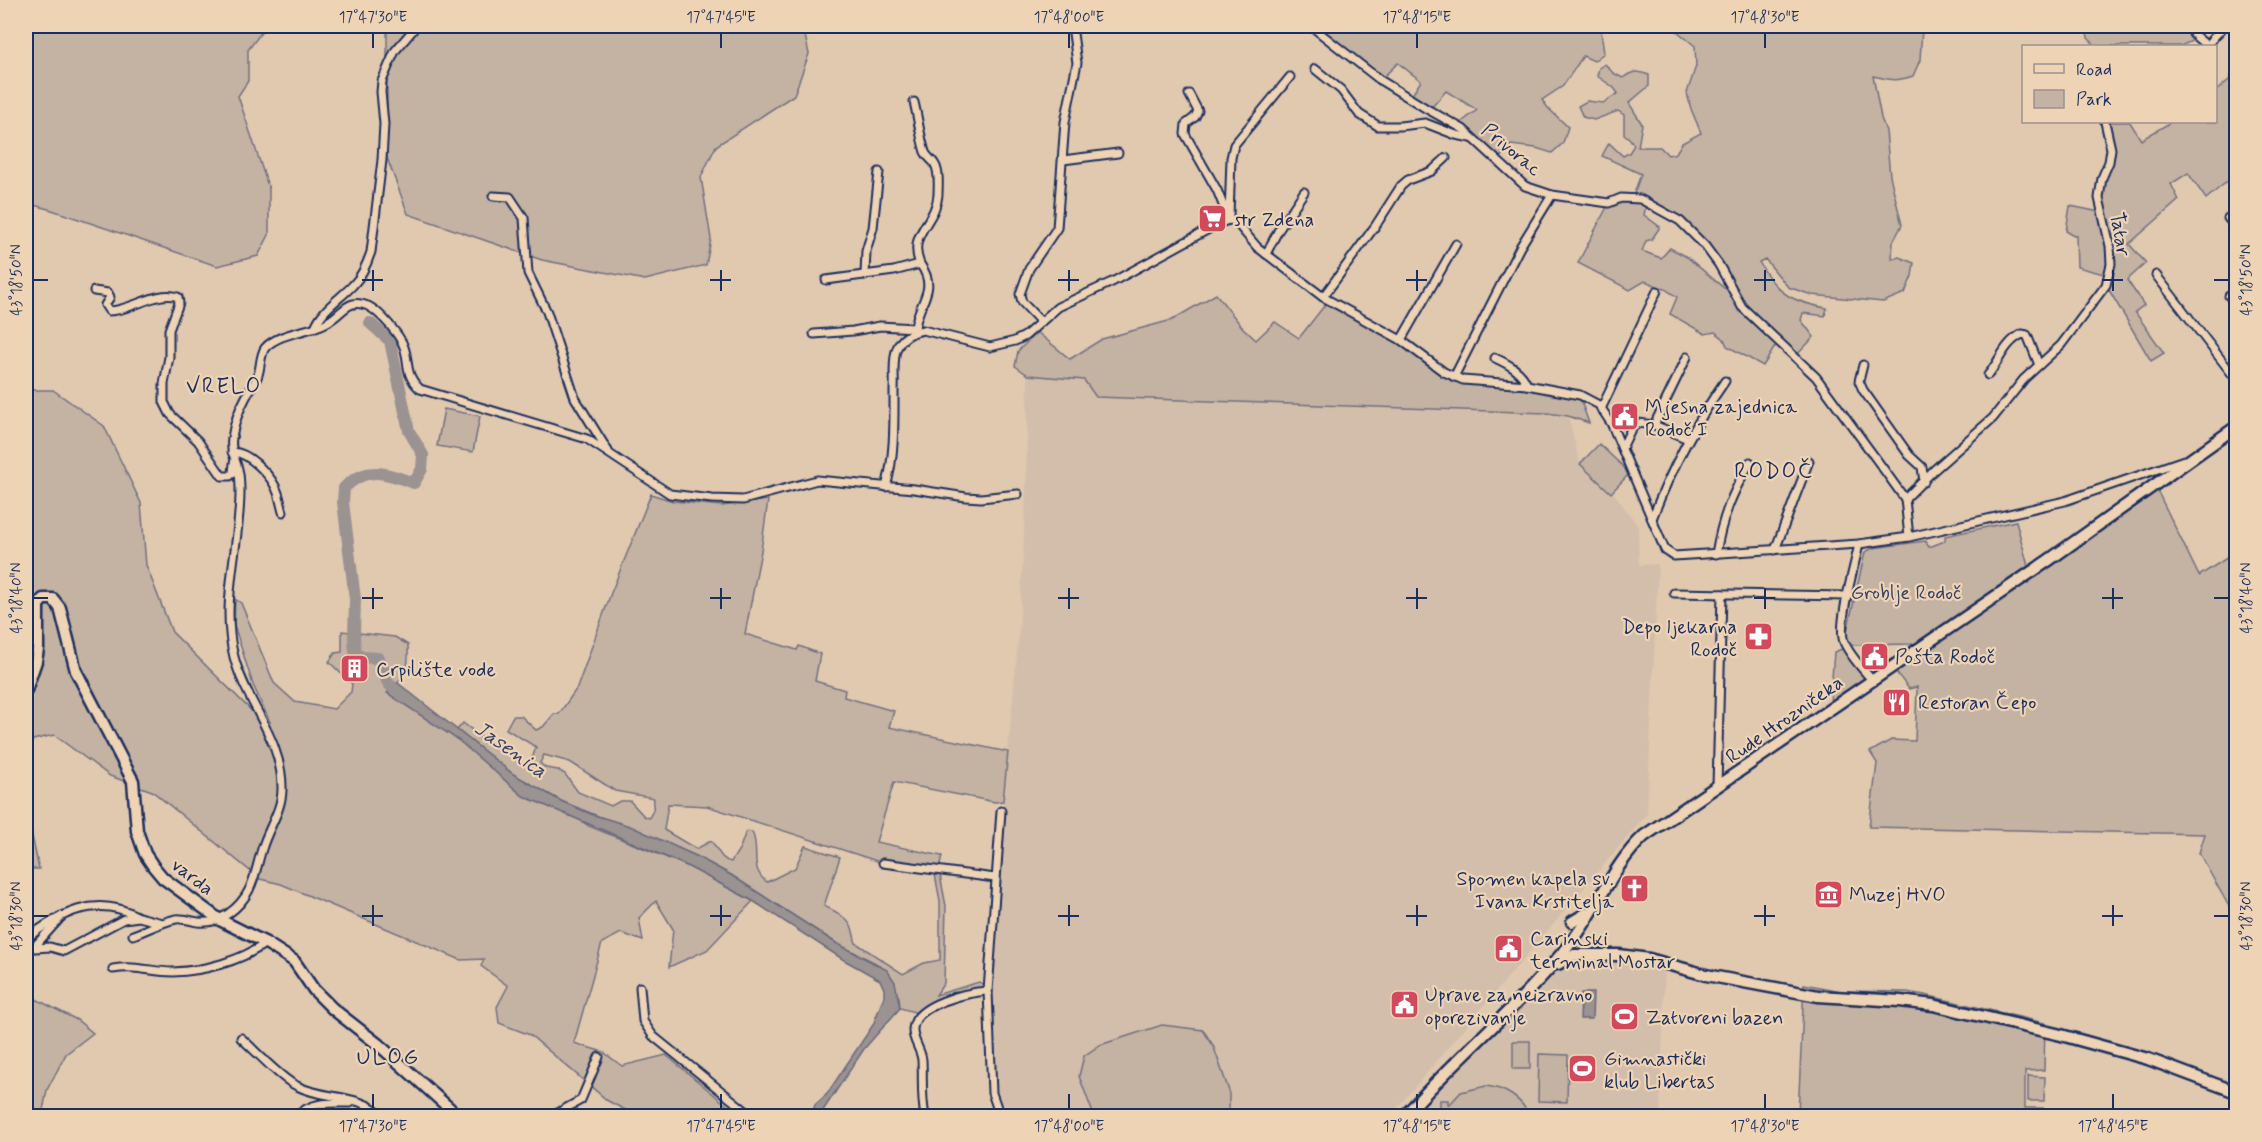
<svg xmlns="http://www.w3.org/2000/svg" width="2262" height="1142" font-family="Mynerve,sans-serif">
  <rect width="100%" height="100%" fill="#e1c9b0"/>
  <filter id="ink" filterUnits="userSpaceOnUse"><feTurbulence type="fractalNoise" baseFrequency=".0167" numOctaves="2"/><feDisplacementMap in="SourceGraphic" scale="12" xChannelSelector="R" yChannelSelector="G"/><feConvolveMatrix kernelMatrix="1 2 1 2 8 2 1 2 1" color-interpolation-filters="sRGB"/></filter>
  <g filter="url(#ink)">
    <g fill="#d2beaa">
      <path d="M1028 375 1084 380 1096 397 1547 413 1568 416 1580 464 1615 495 1638 526 1639 565 1658 564 1647 814 1390 1116H1009L1000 1112 992 1088 989 1000 996 885 1019 632 1026 496Z"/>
      <path d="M1569 956 1665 963 1660 1116H1427V1091Z"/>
    </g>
    <g fill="#c4b2a3" stroke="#707080" stroke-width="1.5" fill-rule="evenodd">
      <path d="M26 26H266L248 50V81L238 96 269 189V235L258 256 217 266 52 210 26 203Z"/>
      <path d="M387 26H803L809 54 794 95 716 146 701 177 711 239 706 265 645 280 542 260 408 214 387 158Z"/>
      <path d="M1311 26H1605L1601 32 1604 53 1594 61 1583 56 1563 86 1542 100 1548 108 1568 127 1563 143 1552 153 1536 148 1511 145 1499 159 1458 125 1477 110 1446 91 1431 108 1410 98 1421 81 1398 63 1380 80Z"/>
      <path d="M1671 26H1926L1922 29 1920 60 1913 76C1895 82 1891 80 1873 76L1881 118 1886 131 1890 176 1902 225 1893 242 1892 259 1899 257 1914 263 1912 276 1905 293 1883 302 1812 295 1788 287 1765 259 1759 262C1777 294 1792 302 1827 308L1825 316 1803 313 1801 320 1814 337 1795 357 1778 342 1763 366 1727 346 1724 339 1715 332 1705 334 1670 314 1677 297 1665 289 1645 281 1630 290 1578 263 1609 203 1621 198 1646 205 1644 215 1660 227 1652 239 1646 241 1642 251 1661 258 1670 248 1687 257 1724 288 1731 290C1714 256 1695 229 1662 210 1652 204 1644 199 1632 199L1641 174 1602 156 1609 143 1623 156 1629 153 1634 145 1630 139 1624 134V115L1618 111 1594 120 1583 117 1578 106 1587 101 1603 103 1618 93 1613 87 1597 76 1599 68 1605 64 1613 73 1623 78C1633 70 1638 71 1649 75V86L1629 103 1642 124 1638 147H1660L1668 155 1676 153 1682 143 1701 133 1691 109 1687 93 1696 66 1695 46Z"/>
      <path d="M2086 26H2191L2198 38 2181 46H2096L2088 38Z"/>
      <path d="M2236 66V174L2206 199 2188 173 2171 184 2179 200 2129 244 2146 263 2127 280 2144 305 2135 312 2164 353 2151 361 2106 285 2108 275 2077 267 2076 236 2066 231 2070 206 2100 212 2099 198 2109 162 2105 122H2130L2141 140 2171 122H2216V91L2229 80Z"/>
      <path d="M1216 294 1243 328 1256 340 1275 322 1299 338 1328 301 1401 343 1448 376 1526 386 1579 396 1589 423 1568 416 1547 413 1096 397 1084 380 1028 375 1015 366 1018 351 1037 332 1070 359 1102 339 1172 320Z"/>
      <path d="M26 390H53L104 426 141 503 146 565 172 632 260 719 270 722 253 685 234 625 235 599 241 603 274 683 295 702 334 709 351 692 352 684 329 662 335 653 342 652V631L395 637 408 645C409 674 406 673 388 693L589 826 685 865 753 901 707 950 669 967 673 929 656 901 639 918 643 941 621 933 602 943 574 1043 603 1052 622 1066 666 1055 740 1116H637L608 1101 530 1035 499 1023 497 1007 508 986 481 966 484 959 461 960 281 884 260 879 152 791 110 776 54 735 33 740 26 756Z"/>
      <path d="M444 409 480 416 473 452 437 446Z"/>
      <path d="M1599 444 1630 473 1611 493 1580 464Z"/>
      <path d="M2155 486 2199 576 2236 552V919L2199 853 2205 834 1869 827 1877 763 1870 752 1891 740 1915 741 1917 687 1909 689 1892 667Z"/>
      <path d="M651 494 673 501 722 506 768 500 761 551 745 634 797 650 799 646 820 654 815 681 845 690 844 697 894 711 889 727 1008 752 1003 801 995 802 894 782 876 842 942 856 939 870 946 906 944 983 936 995 979 982 982 984 989 983 988 991 972 992 921 1014 900 1008 899 997 876 963 836 943 731 875 696 856 561 801 513 774 457 730 463 723 492 745 501 747 508 751 519 764H526L532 759 536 747 506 729 513 716H521L536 730 543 727 554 714H559L577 688 611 593ZM544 755 570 762 615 791 654 798 653 810 649 818 644 816 630 801H620L611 806 578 792 565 774 558 770 546 768 540 763ZM668 804 707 806 883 863 934 869 940 901V960L924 963 903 974 856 943C854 938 854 933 852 928 847 917 835 911 824 906L840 857 805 846 795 868 767 882C748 868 761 850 752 832L746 831 740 848 731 862C719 859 718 848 711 841L696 849 664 830Z"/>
      <path d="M2016 521 2028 566 1914 644 1852 645 1846 636 1865 552 1873 548 1925 541 1929 547 1945 541V536Z"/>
      <path d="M1847 647 1872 680 1835 706 1830 703 1834 652Z"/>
      <path d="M26 807 39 869H28L26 873Z"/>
      <path d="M1804 984 1841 991 1907 992 1925 995 2045 1023 2044 1070 2025 1071V1108H2043V1116H1798Z"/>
      <path d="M26 994 77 1020 93 1033 66 1054 47 1090 42 1116H26Z"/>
      <path d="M1162 1025 1203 1030 1213 1045 1229 1091V1116H1094L1079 1076 1084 1056 1100 1045Z"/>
      <rect x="1513" y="1041" width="17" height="28"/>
      <path d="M1539 1054 1568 1055 1567 1102 1538 1101Z"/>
      <path d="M2028 1076 2045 1077 2044 1101H2028Z"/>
      <path d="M1486 1086C1504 1088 1522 1098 1529 1116H1440V1100H1448V1104H1450L1461 1092Z"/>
    </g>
    <g fill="#9b9292" stroke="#686a7d" stroke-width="1.5">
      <path d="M398 683 513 774 561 801 591 814 630 826 696 856 731 875 836 943 887 970 895 982 900 1008 864 1049 822 1112V1116H811L815 1105 827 1094 873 1025 884 996V989L880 980 844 960 753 901 685 865 523 796 458 740 387 693Z"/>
      <path d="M1581 993H1593L1592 1019H1580Z"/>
    </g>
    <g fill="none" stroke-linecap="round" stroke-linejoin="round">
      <path stroke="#9b9292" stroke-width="12" d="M370 323 390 341 409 431 423 455 422 469 414 483C386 473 367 465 344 488L343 502 355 599 354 638 355 651 361 657 378 658C386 669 383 672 387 681 391 688 399 693 406 698"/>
      <defs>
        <g id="street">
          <path d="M1311 26 1380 80 1427 109 1463 129 1525 186 1552 195 1609 203 1621 198 1640 199 1680 221 1705 246 1719 265 1742 307 1816 377 1882 467 1905 499 1909 537"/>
          <path d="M2191 26 2193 34 2207 46"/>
          <path d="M2206 46 2224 26"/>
          <path d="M1315 69 1341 90 1359 114 1378 126H1400L1425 123 1456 135 1471 138"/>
          <path d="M1189 94 1198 111 1195 117 1186 124 1185 134 1217 190 1229 220 1235 221 1257 247 1323 297 1401 340 1444 372 1463 380 1527 385 1580 395 1599 405 1611 423 1665 550 1674 556 1859 544 1909 537 2065 501 2184 460"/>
          <path d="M914 102C918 118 920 136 925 152 927 157 931 159 934 163 940 171 938 186 938 195 936 223 907 233 920 264"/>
          <path d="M1063 160 1118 153"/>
          <path d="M493 196 510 197 524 218 528 273 547 312 575 398 608 451"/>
          <path d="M1229 217 1231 158 1234 145 1290 77"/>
          <path d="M2228 218 2236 228"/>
          <path d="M1266 254 1278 231 1304 192"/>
          <path d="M865 275 866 251 873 228 879 172"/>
          <path d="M2156 275 2236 379"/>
          <path d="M826 280 894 271 920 264C939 290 918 301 915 328"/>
          <path d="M94 291 108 293 110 297 105 305 109 311C131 311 156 290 178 297L179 303 169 330V357L164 384V402L170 414 198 441 222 476H230L233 473 234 463"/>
          <path d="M2229 296 2236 304"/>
          <path d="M1323 297 1376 225 1401 186 1408 180 1432 171 1446 158"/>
          <path d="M1040 321 1022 302 1020 294 1029 269 1057 228 1065 122 1077 63 1072 26"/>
          <path d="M315 327C322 309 340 299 353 285 362 276 367 264 371 252L382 160 384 124 381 92 382 81 395 51 413 30"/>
          <path d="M814 334 853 331 880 326 915 328V331"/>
          <path d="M1401 340 1456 244"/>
          <path d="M1495 358C1508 364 1522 371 1527 385"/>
          <path d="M1863 365 1859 381 1863 390 1909 455 1922 467 1924 482"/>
          <path d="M1988 375C2000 361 2004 343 2022 334L2027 335 2039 365"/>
          <path d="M1454 377 1520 247 1552 195"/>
          <path d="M1601 409 1657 291"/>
          <path d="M1654 425 1687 357"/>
          <path d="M1622 448 1631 429 1638 423 1654 425 1688 439"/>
          <path d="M232 452C249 452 273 477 278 493 280 499 281 505 283 512"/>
          <path d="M886 487C895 456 894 421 894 390 895 376 892 360 897 348 902 337 912 332 923 330L990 347 1015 341 1025 336 1058 307 1114 281 1220 223 1229 220"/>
          <path d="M1905 499 1934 470 1993 418 2024 379 2061 345 2106 285 2111 264 2110 246 2099 198 2102 178 2109 162 2111 149 2105 122"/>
          <path d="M1652 519C1671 469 1695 424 1725 381"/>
          <path d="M1859 544C1855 565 1837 624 1844 642 1850 656 1862 668 1872 680"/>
          <path d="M1775 550 1809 461"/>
          <path d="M1716 554C1722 517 1732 494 1750 462"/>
          <path d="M1674 593 1848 596"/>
          <path d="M1717 787 1722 594"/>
          <path d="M883 863 995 878"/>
          <path d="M62 916 35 946V948L50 947 64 951 124 919 139 917 162 923"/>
          <path d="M133 935C147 930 161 922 176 919 183 918 191 921 198 922 219 925 240 908 249 890 256 876 258 860 263 846 269 827 282 810 282 789 283 740 246 703 234 657 220 602 240 547 240 492 240 485 240 476 238 469 235 458 230 450 232 438 234 425 239 410 245 399 249 391 255 383 258 375 261 366 260 355 265 348 276 335 301 332 316 327 322 325 327 323 332 319 344 311 349 298 368 306 380 312 400 335 404 347 410 364 404 374 420 389L587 439 670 494 712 499 743 500 817 480 914 489 966 497 981 498 1018 494"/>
          <path d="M26 939C60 913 96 894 137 916"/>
          <path d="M113 969C137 965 151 972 173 972 204 971 241 961 266 943"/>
          <path d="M640 987 643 1021 653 1036 752 1116"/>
          <path d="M241 1038C256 1051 280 1078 297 1086 324 1100 360 1093 383 1116"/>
          <path d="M297 1116C312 1101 330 1103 350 1103"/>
          <path d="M552 1116 581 1100 599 1057"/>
          <path d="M925 1116C921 1097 923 1079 922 1060 921 1049 912 1040 913 1029 914 1004 969 992 988 991"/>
          <path d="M1000 1116 992 1093 988 991 1001 811"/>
        </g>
        <g id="secondary">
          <path d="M26 690 36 661 38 649V605L43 599H53L60 608 76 671 133 781 137 831 145 854 153 866 163 878 220 920 266 943 294 961 314 990 333 1009 379 1045 458 1116"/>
          <path d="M1572 922 1587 913"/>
          <path d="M1558 964 1574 955H1619L1649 959 1706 975 1818 996 1900 1001 1933 1005 2061 1035 2148 1059 2236 1092"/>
          <path d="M1405 1116C1457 1056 1519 1007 1569 945 1597 911 1611 867 1644 836L2049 560 2236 427"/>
        </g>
      </defs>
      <use href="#street" stroke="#1b2f5e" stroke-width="11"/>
      <use href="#secondary" stroke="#1b2f5e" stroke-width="15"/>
      <use href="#street" stroke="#eed3b5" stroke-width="7"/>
      <use href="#secondary" stroke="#eed3b5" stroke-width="10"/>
    </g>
  </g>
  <path fill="none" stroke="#1b2f5e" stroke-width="2" d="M373 33V48M721 33V48M1069 33V48M1417 33V48M1765 33V48M373 270V291M721 270V291M1069 270V291M1417 270V291M1765 270V291M2113 270V291M33 280H48M362 280H383M710 280H731M1058 280H1079M1406 280H1427M1754 280H1775M2102 280H2123M2214 280H2229M373 588V609M721 588V609M1069 588V609M1417 588V609M1765 588V609M2113 588V609M33 598H48M362 598H383M710 598H731M1058 598H1079M1406 598H1427M1754 598H1775M2102 598H2123M2214 598H2229M373 905V926M721 905V926M1069 905V926M1417 905V926M1765 905V926M2113 905V926M33 916H48M362 916H383M710 916H731M1058 916H1079M1406 916H1427M1754 916H1775M2102 916H2123M2214 916H2229M373 1094V1109M721 1094V1109M1069 1094V1109M1417 1094V1109M1765 1094V1109M2113 1094V1109"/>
  <defs>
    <symbol id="supermarket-square" viewBox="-11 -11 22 22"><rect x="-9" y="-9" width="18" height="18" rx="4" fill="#d1495b" stroke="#eed3b5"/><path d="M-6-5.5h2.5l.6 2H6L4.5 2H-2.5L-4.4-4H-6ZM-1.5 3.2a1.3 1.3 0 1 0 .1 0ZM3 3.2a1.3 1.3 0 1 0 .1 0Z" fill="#fff"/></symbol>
    <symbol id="civic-square" viewBox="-11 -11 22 22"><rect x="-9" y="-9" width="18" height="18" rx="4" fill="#d1495b" stroke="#eed3b5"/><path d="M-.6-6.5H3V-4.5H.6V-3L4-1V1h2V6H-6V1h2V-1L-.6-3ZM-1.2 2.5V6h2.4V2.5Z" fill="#fff"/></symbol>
    <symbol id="pharmacy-square" viewBox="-11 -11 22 22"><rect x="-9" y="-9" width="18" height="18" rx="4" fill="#d1495b" stroke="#eed3b5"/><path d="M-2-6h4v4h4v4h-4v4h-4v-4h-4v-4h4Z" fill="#fff"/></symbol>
    <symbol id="building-square" viewBox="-11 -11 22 22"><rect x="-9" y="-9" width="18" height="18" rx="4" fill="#d1495b" stroke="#eed3b5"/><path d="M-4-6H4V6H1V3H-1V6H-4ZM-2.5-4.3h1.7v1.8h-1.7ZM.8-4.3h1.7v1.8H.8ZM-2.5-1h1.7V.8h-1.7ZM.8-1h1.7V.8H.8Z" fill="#fff"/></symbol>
    <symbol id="restaurant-square" viewBox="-11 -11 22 22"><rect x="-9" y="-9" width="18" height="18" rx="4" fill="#d1495b" stroke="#eed3b5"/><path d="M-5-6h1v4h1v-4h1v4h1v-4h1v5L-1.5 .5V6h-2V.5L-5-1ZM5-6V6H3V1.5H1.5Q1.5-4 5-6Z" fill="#fff"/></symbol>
    <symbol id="church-square" viewBox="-11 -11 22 22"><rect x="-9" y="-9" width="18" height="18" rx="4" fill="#d1495b" stroke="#eed3b5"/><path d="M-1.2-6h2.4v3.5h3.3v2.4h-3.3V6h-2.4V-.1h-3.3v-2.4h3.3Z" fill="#fff"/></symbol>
    <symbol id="museum-square" viewBox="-11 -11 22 22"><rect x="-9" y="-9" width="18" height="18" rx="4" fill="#d1495b" stroke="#eed3b5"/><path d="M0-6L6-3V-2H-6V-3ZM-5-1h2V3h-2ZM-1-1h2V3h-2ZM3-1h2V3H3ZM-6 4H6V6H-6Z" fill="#fff"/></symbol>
    <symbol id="stadium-square" viewBox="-11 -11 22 22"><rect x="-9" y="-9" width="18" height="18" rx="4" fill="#d1495b" stroke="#eed3b5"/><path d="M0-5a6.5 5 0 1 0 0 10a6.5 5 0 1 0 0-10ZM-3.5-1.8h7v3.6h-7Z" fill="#fff"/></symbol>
  </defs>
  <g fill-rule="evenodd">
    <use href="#supermarket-square" x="1196" y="202" width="33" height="33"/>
    <use href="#civic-square" x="1608" y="400" width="33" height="33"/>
    <use href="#pharmacy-square" x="1742" y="620" width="33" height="33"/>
    <use href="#civic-square" x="1858" y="640" width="33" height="33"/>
    <use href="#building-square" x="338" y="652" width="33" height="33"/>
    <use href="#restaurant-square" x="1880" y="686" width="33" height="33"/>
    <use href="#church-square" x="1618" y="872" width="33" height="33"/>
    <use href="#museum-square" x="1812" y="878" width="33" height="33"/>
    <use href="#civic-square" x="1492" y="932" width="33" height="33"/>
    <use href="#civic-square" x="1388" y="988" width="33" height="33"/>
    <use href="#stadium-square" x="1608" y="1000" width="33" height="33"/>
    <use href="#stadium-square" x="1566" y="1052" width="33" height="33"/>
  </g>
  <g text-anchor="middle" stroke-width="4.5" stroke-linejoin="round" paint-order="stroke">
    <g font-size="20" fill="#1b2f5e" stroke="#eed3b5">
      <text transform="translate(1512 149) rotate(40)" y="7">Privorac</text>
      <text transform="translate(2121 234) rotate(81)" y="7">Tatar</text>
      <text transform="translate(1784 719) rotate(-35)" y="7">Rude Hrozničeka</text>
      <text transform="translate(193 876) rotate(38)" y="7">varda</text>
    </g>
    <g font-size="20" fill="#1b2f5e" stroke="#eed3b5" text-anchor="start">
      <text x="1234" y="226">str Zdena</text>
      <text x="1645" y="413">Mjesna zajednica<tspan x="1645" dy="23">Rodoč I</tspan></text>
      <text x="1737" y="633" text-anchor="end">Depo ljekarna<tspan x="1737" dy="23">Rodoč</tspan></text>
      <text x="1895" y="663">Pošta Rodoč</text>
      <text x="376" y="676">Crpilište vode</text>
      <text x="1918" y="709">Restoran Čepo</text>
      <text x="1614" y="885" text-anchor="end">Spomen kapela sv.<tspan x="1614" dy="23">Ivana Krstitelja</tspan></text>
      <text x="1849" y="901">Muzej HVO</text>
      <text x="1530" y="945">Carinski<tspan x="1530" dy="23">terminal Mostar</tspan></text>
      <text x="1425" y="1001">Uprave za neizravno<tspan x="1425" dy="23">oporezivanje</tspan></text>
      <text x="1646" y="1024">Zatvoreni bazen</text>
      <text x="1604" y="1065">Gimnastički<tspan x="1604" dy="23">klub Libertas</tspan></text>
    </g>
    <g font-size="20" fill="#344368" stroke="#eed3b5">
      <text x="1906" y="599">Groblje Rodoč</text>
    </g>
    <g font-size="21" font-style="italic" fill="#354368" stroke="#eed3b5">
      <text transform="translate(511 749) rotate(35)" y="7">Jasenica</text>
    </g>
    <g font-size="22" letter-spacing="1.5" fill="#1b2f5e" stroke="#eed3b5">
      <text x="224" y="393">VRELO</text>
      <text x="1775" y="478">RODOČ</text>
      <text x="388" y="1064">ULOG</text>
    </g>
  </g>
  <rect width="2262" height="1142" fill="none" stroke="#eed3b5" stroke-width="66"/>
  <rect x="2022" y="45" width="195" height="78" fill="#eed3b5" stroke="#9a9192" stroke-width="1.5"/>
  <rect x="2034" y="64" width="30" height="9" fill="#eed3b5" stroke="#9a9192" stroke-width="1.5"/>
  <text x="2076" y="75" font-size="18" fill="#1b2f5e">Road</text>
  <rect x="2034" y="90" width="30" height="18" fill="#c4b2a3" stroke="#9a9192" stroke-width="1.5"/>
  <text x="2076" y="105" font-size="18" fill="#1b2f5e">Park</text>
  <rect x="33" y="33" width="2196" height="1076" fill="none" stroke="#1b2f5e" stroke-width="2"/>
  <g font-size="15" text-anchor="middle" fill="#1b2f5e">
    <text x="373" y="22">17°47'30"E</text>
    <text x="721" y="22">17°47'45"E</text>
    <text x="1069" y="22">17°48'00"E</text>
    <text x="1417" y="22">17°48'15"E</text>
    <text x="1765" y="22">17°48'30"E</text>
    <text transform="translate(16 280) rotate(-90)" y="5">43°18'50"N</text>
    <text transform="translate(2246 280) rotate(-90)" y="5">43°18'50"N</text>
    <text transform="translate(16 598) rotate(-90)" y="5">43°18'40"N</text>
    <text transform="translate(2246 598) rotate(-90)" y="5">43°18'40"N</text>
    <text transform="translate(16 916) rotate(-90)" y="5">43°18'30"N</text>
    <text transform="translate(2246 916) rotate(-90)" y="5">43°18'30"N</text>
    <text x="373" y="1131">17°47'30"E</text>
    <text x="721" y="1131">17°47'45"E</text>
    <text x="1069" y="1131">17°48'00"E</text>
    <text x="1417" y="1131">17°48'15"E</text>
    <text x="1765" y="1131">17°48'30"E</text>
    <text x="2113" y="1131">17°48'45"E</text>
  </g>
</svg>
